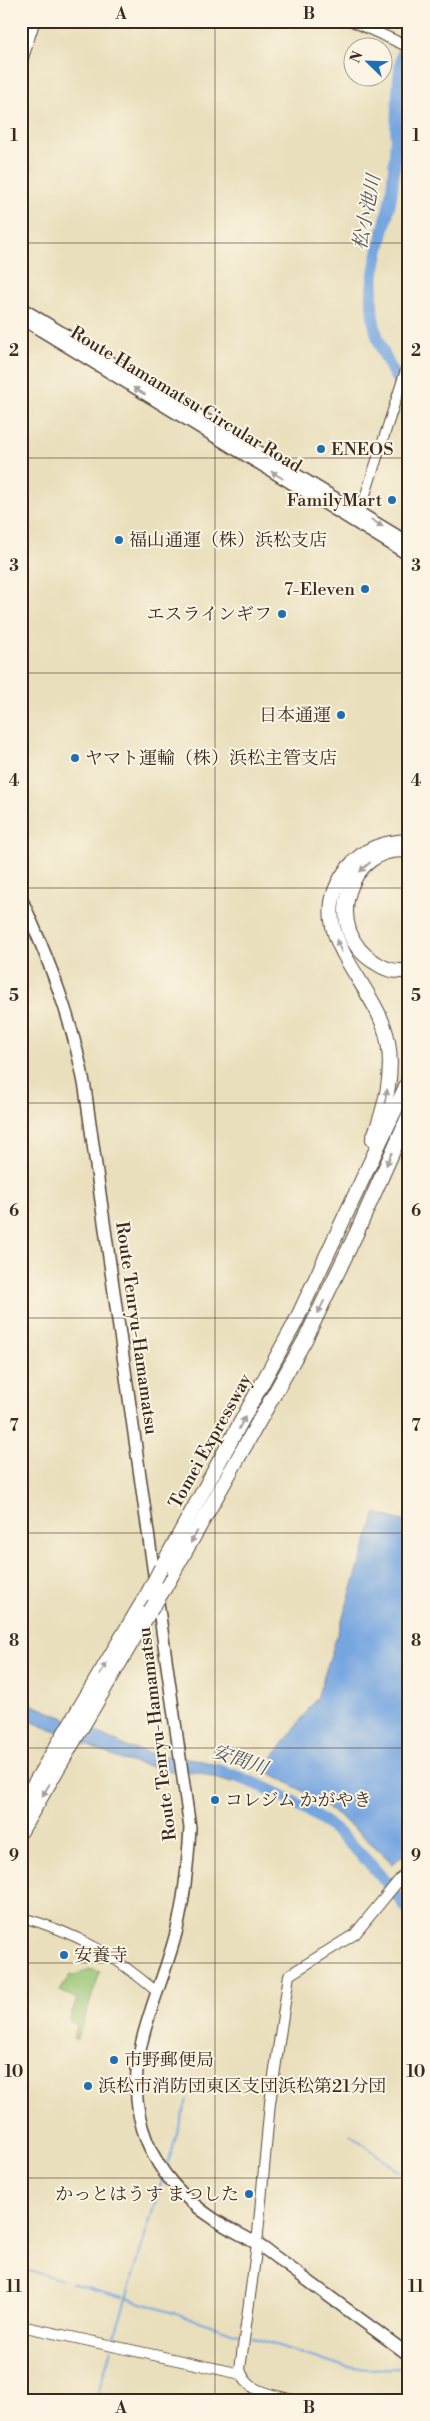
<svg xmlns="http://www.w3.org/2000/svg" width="430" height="2421" font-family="'Libre Bodoni','Noto Serif JP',serif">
  <rect width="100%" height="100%" fill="#fcf5e5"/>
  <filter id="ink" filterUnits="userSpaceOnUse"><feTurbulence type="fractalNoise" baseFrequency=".02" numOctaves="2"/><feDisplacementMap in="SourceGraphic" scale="10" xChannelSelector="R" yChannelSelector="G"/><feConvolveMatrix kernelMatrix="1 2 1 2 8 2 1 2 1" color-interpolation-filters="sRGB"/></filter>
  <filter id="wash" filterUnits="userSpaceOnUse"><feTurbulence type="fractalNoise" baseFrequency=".0096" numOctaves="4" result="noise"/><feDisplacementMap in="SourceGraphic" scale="20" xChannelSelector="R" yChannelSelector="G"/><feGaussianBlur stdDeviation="1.12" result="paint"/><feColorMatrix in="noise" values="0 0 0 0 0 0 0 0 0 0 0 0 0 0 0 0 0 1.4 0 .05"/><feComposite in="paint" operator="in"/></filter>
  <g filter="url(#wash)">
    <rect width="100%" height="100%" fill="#e9dfbc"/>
    <path fill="#95c271" stroke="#687648" d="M89 1969 100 1972 77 2040 73 2038 77 2025 69 2021 77 1999 60 1991 70 1975 79 1974Z"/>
    <g fill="#76a6e0" stroke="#58687f">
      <path d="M376 1513 409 1523V1849L393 1864C355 1826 313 1794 264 1770L317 1698Z"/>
      <path d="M21 1700 93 1730 129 1748 154 1754 195 1759 235 1770 231 1783 197 1772 171 1771 122 1760 21 1717Z"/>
    </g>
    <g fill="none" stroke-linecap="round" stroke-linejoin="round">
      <g stroke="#76a6e0" stroke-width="2">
        <path d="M350 2134 399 2171"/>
        <path d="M167 2167 187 2100"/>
        <path d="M21 2269 60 2279"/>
        <path d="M72 2283 123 2297"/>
        <path d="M126 2298 239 2334"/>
        <path d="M251 2337 333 2364 367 2369 402 2368"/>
        <path d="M113 2342 163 2177"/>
        <path d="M406 2367 409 2366"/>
        <path d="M96 2400 111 2349"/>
      </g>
      <g stroke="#76a6e0" stroke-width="12">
        <path d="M409 24C393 77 399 135 392 190 386 233 367 273 373 317 377 348 394 374 409 401"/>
        <path d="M217 1770C309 1798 351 1836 409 1911"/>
      </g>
    </g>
  </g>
  <g filter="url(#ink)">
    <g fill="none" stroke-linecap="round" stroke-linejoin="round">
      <defs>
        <g id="tertiary">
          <path d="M21 66 35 21"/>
          <path d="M358 518 409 359"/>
          <path d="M21 1917C78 1933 112 1954 157 1992"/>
        </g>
        <g id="secondary">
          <path d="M352 21 409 47"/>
          <path d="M21 2326 241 2374"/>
          <path d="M292 2400C272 2394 246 2393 240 2369L257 2244 270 2103 289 1975 355 1934 409 1868"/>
        </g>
        <g id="primary">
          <path d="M21 308 409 543"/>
          <path d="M21 318 409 555"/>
          <path d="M21 898C49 960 73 1021 85 1088L190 1828C188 1862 185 1896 177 1929 168 1967 151 2003 142 2041 124 2115 150 2177 214 2219 231 2231 250 2238 266 2250 314 2285 361 2320 409 2355"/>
        </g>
        <g id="motorway">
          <path d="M409 851C349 842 320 931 376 963 386 970 396 973 409 970"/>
          <path d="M373 1139C385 1108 394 1076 388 1042 378 982 297 932 348 868 364 848 384 842 409 841"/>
          <path d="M161 1568 294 1325 409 1080"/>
          <path d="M164 1589 306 1338 356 1234 409 1115"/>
          <path d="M21 1806 148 1593"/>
          <path d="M21 1831 150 1611"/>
        </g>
      </defs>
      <use href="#tertiary" stroke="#554536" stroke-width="11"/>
      <use href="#secondary" stroke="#554536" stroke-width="12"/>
      <use href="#primary" stroke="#554536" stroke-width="14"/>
      <use href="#motorway" stroke="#554536" stroke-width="16"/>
      <use href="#tertiary" stroke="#fff" stroke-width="9"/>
      <use href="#secondary" stroke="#fff" stroke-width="10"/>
      <use href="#primary" stroke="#fff" stroke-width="11"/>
      <use href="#motorway" stroke="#fff" stroke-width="14"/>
      <defs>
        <g id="motorway-bridge">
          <path d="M148 1593 161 1568"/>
          <path d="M150 1611 164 1589"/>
        </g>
      </defs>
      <use href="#motorway-bridge" stroke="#554536" stroke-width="16" stroke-linecap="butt"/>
      <use href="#motorway-bridge" stroke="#fff" stroke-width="14"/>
    </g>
    <defs><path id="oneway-solid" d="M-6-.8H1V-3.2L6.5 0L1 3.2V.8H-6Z" transform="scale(1.25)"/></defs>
    <g fill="#a79f9a">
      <use href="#oneway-solid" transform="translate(139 391) rotate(-149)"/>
      <use href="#oneway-solid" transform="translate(277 475) rotate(-148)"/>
      <use href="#oneway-solid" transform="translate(377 523) rotate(32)"/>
      <use href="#oneway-solid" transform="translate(365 867) rotate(138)"/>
      <use href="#oneway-solid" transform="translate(339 946) rotate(-113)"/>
      <use href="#oneway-solid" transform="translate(386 1096) rotate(-79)"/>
      <use href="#oneway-solid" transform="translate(389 1159) rotate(114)"/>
      <use href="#oneway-solid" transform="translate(321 1307) rotate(116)"/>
      <use href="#oneway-solid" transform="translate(242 1423) rotate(-62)"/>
      <use href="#oneway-solid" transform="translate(194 1537) rotate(120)"/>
      <use href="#oneway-solid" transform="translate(103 1669) rotate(-59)"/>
      <use href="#oneway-solid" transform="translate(46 1790) rotate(121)"/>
    </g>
  </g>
  <path fill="none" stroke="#3b2a1e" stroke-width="1" stroke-opacity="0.55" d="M215 21V2400M21 243H409M21 458H409M21 673H409M21 888H409M21 1103H409M21 1318H409M21 1533H409M21 1748H409M21 1963H409M21 2178H409"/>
  <g fill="#1f6fb2" stroke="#fcf5e5" stroke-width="2">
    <circle cx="321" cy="449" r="5"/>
    <circle cx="392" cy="500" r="5"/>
    <circle cx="119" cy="540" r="5"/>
    <circle cx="365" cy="589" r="5"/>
    <circle cx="282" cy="614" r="5"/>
    <circle cx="341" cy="715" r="5"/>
    <circle cx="75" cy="758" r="5"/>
    <circle cx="215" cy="1800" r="5"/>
    <circle cx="64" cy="1955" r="5"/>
    <circle cx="114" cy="2060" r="5"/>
    <circle cx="88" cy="2086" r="5"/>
    <circle cx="249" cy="2194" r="5"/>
  </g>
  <g text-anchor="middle" stroke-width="4" stroke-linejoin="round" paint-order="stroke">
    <g font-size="18" fill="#3b2a1e" stroke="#fcf5e5">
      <text transform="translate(186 399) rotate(31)" y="6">Route Hamamatsu Circular Road</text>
      <text transform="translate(137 1328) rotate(82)" y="6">Route Tenryu-Hamamatsu</text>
      <text transform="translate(210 1441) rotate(-61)" y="6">Tomei Expressway</text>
      <text transform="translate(157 1734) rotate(-97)" y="6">Route Tenryu-Hamamatsu</text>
    </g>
    <g font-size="18" fill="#3b2a1e" stroke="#fcf5e5" text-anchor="start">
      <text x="331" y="455">ENEOS</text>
      <text x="382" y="506" text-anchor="end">FamilyMart</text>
      <text x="129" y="546">福山通運（株）浜松支店</text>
      <text x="355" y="595" text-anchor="end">7-Eleven</text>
      <text x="272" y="620" text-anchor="end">エスラインギフ</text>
      <text x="331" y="721" text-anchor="end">日本通運</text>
      <text x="85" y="764">ヤマト運輸（株）浜松主管支店</text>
      <text x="225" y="1806">コレジム かがやき</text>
      <text x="74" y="1961">安養寺</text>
      <text x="124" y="2066">市野郵便局</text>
      <text x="98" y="2092">浜松市消防団東区支団浜松第21分団</text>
      <text x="239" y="2200" text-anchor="end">かっとはうす まつした</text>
    </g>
    <g font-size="19" font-style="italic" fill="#505562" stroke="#fcf5e5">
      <text transform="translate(366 212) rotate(-79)" y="7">松小池川</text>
      <text transform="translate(240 1759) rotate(19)" y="7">安間川</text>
    </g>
  </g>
  <rect width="430" height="2421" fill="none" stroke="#fcf5e5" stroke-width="55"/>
  <g transform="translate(368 62) rotate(293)"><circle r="24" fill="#fcf5e5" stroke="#afa495"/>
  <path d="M0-4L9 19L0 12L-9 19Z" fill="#1f6fb2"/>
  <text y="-8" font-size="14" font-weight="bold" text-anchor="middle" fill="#3b2a1e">N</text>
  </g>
  <rect x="28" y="28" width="374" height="2366" fill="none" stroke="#3b2a1e" stroke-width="2"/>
  <g font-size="16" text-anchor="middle" font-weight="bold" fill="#3b2a1e">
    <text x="121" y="19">A</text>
    <text x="309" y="19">B</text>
    <text x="14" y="141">1</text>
    <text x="416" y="141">1</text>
    <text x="14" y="356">2</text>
    <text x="416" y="356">2</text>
    <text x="14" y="571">3</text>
    <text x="416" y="571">3</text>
    <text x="14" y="786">4</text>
    <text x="416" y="786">4</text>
    <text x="14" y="1001">5</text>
    <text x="416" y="1001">5</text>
    <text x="14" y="1216">6</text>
    <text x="416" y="1216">6</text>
    <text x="14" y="1431">7</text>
    <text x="416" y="1431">7</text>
    <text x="14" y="1646">8</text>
    <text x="416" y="1646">8</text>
    <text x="14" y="1861">9</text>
    <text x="416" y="1861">9</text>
    <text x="14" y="2077">10</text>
    <text x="416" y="2077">10</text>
    <text x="14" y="2292">11</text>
    <text x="416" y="2292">11</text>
    <text x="121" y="2413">A</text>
    <text x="309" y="2413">B</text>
  </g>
</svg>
